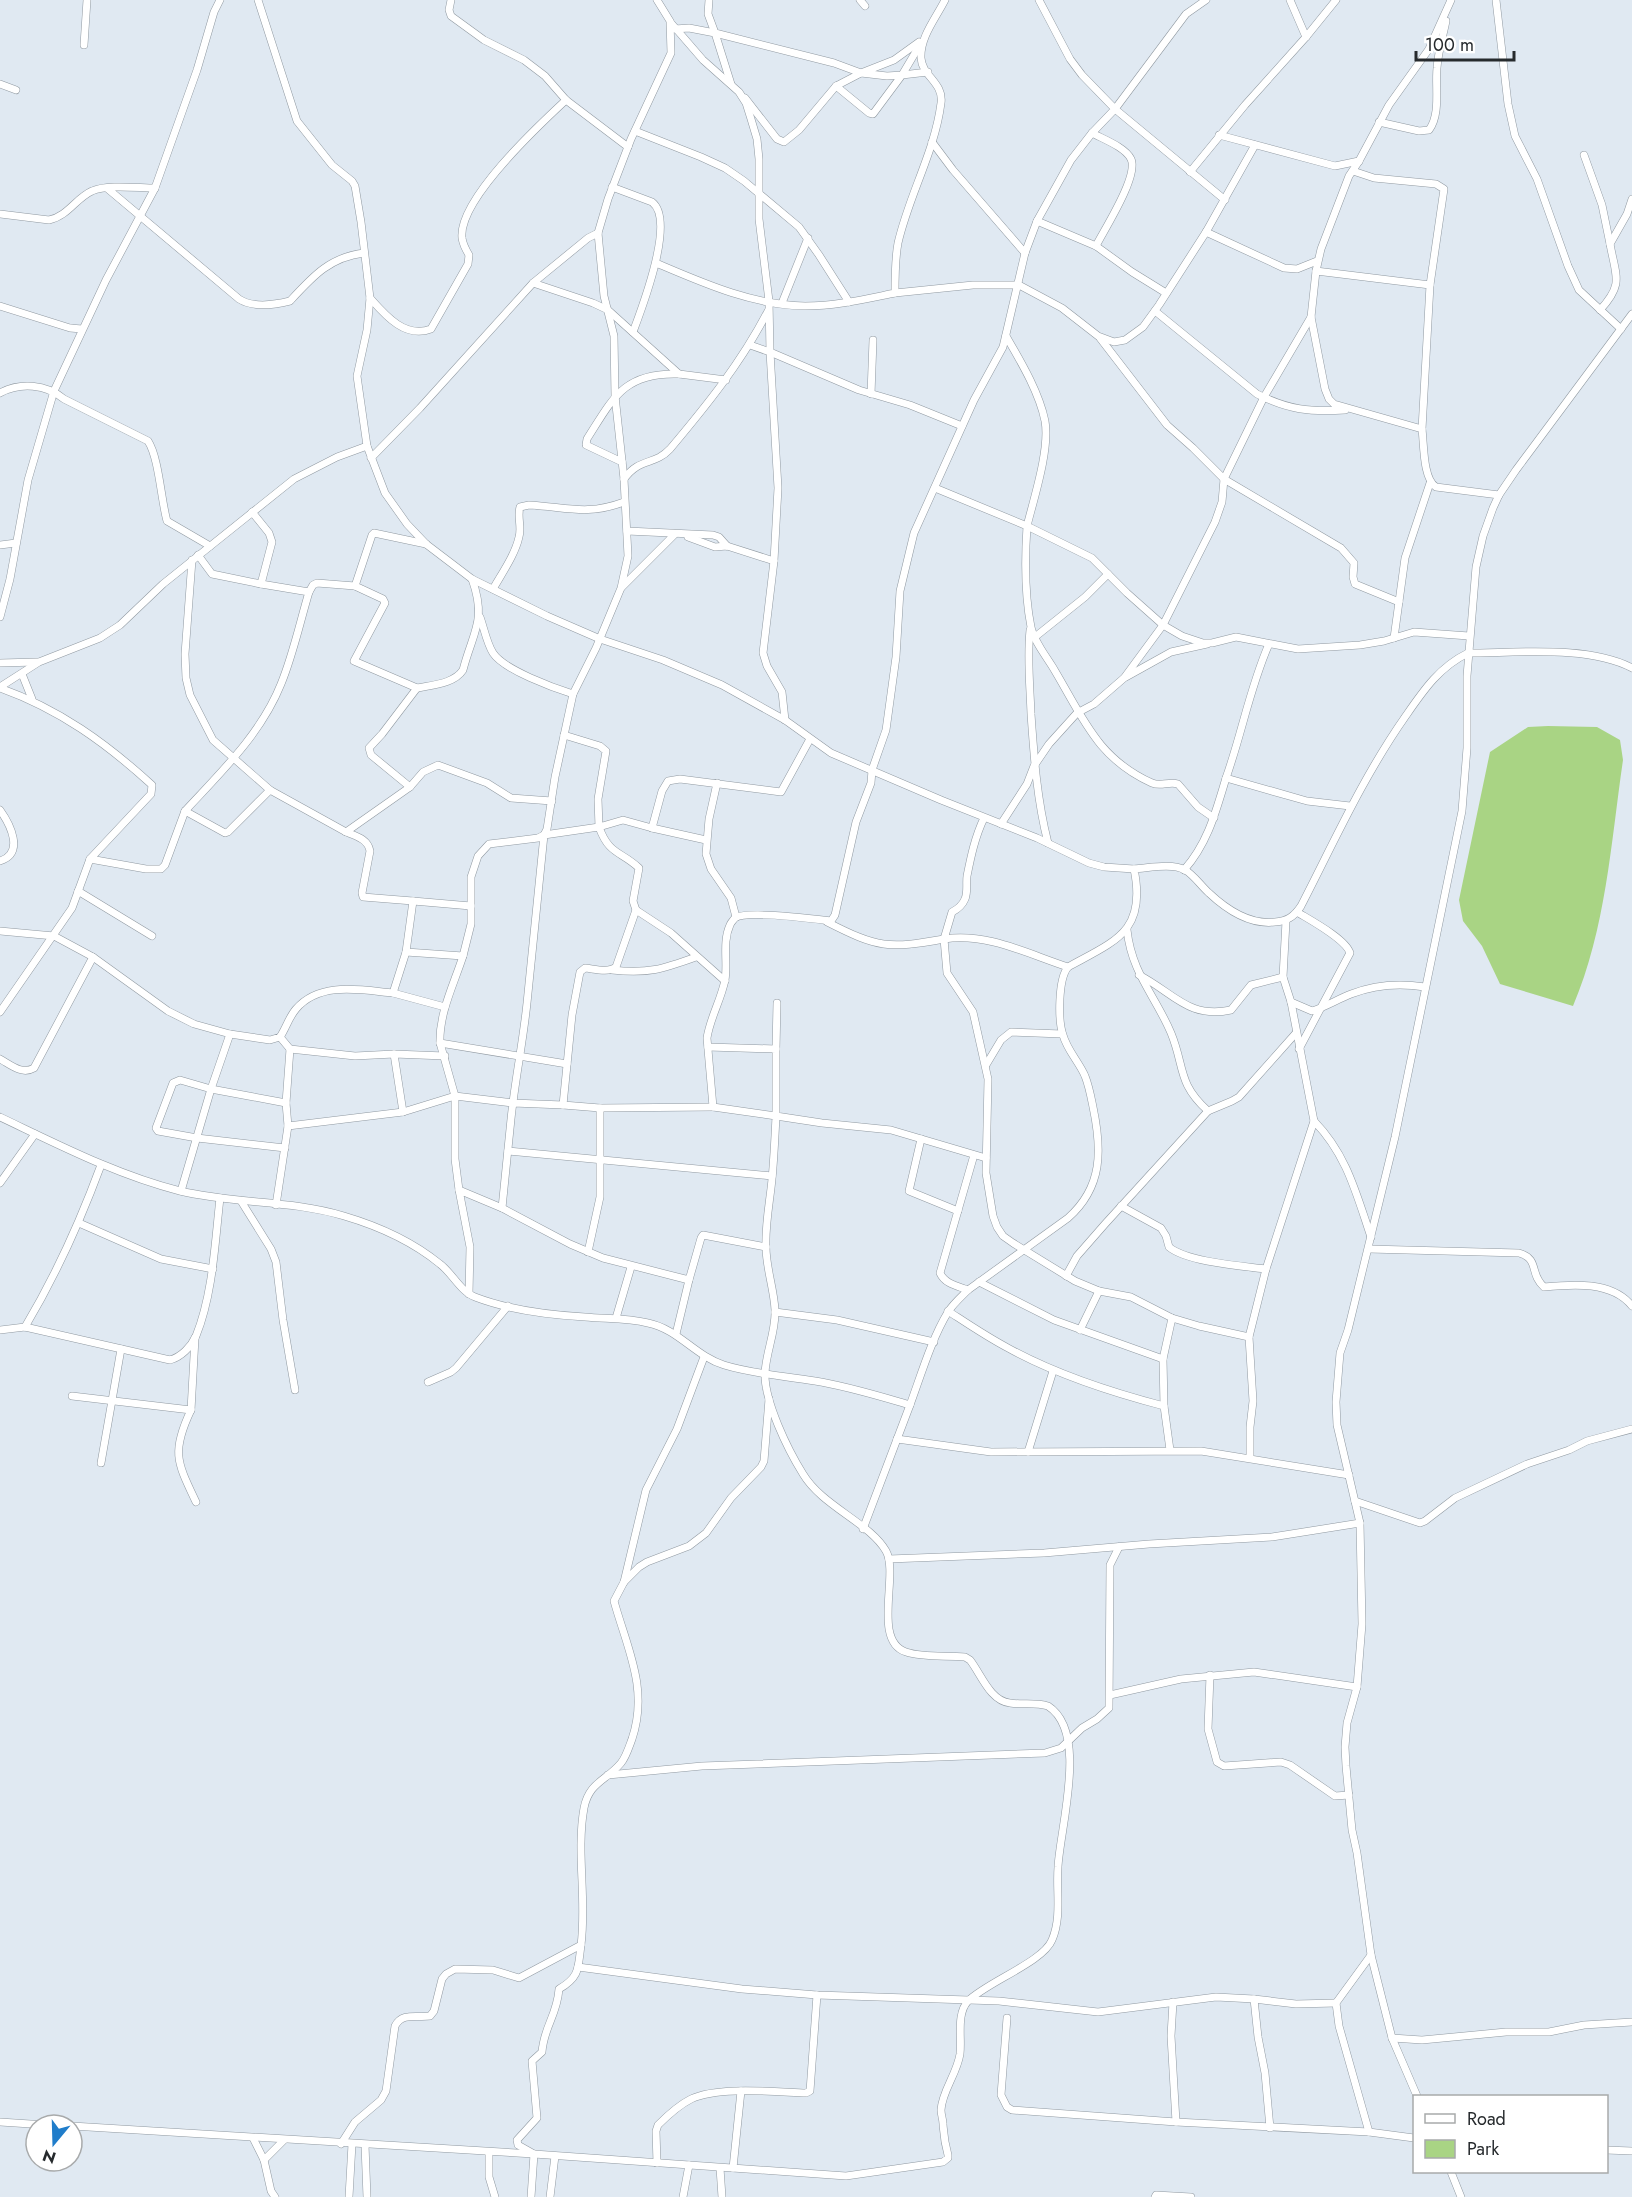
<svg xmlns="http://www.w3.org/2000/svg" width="1632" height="2197" font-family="Jost,sans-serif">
  <rect width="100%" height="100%" fill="#e0e9f2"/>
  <path fill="#a9d484" d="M1548 726 1597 727 1620 740 1623 760C1611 842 1606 929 1573 1006L1500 984 1482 946 1463 921 1459 900 1490 752 1528 727Z"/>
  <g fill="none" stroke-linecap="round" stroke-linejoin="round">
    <defs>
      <g id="minor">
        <path d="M258 0 297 121 332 165 352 181 355 186 361 222 370 298 367 330 357 376 367 446 385 493 407 524 426 544 472 579 547 616 600 639 663 660 722 685 785 720 831 753 941 800 1037 838 1089 863 1104 867 1134 869"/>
        <path d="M451 0 449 10 451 16 484 40 524 60 545 76 566 100 628 147"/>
        <path d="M709 0 708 14 715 33 834 63 861 73 887 76 902 75 921 43"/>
        <path d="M860 0 865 6"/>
        <path d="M1206 0 1186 14 1115 109 1225 200"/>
        <path d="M1290 0 1306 37"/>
        <path d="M1451 0 1429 49 1389 105 1359 161 1349 176 1321 249 1316 271 1311 317 1325 389 1329 399 1334 404 1422 429C1424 445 1423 479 1436 487L1499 495"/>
        <path d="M1496 0 1508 104 1515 136 1537 179 1568 266 1579 290 1621 329"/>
        <path d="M671 23 703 60 739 92 746 103 751 119 757 139 759 159V219L769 301 770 352 859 390 910 405 962 426"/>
        <path d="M675 29 689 28 715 33 731 84"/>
        <path d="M84 45 87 0"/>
        <path d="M0 84 16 90"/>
        <path d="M836 86 869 113 873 114 902 75 928 72"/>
        <path d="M745 98 777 139 784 142 799 130 836 86 861 73 894 60 919 42"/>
        <path d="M1379 122 1419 131 1429 130C1441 114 1435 87 1437 68 1438 52 1443 36 1446 21"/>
        <path d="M635 131 701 157 725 168 744 181 799 227 819 255 849 302"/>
        <path d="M1092 133C1103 139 1125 147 1131 159 1139 176 1104 230 1096 246"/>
        <path d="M1219 135 1335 166 1359 161"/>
        <path d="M932 142 953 170 1025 253"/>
        <path d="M1584 155 1602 205 1610 244"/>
        <path d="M1353 171 1374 178 1436 184 1444 189 1430 285"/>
        <path d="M1190 172 1245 105 1306 37 1336 0"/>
        <path d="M612 187 652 202C676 220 642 308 633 332"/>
        <path d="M108 189 239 299C253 308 274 305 290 301 313 276 330 257 364 253"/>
        <path d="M0 214 49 220C68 216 76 198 92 191 107 184 138 188 155 188"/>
        <path d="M1037 221 1096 246 1132 272 1166 293"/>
        <path d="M1206 232 1284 268 1297 269 1317 261"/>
        <path d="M656 263C703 283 752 305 805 306 836 306 865 299 895 293 895 276 895 259 898 243 909 195 935 151 941 103 944 83 922 76 921 58 920 37 936 18 945 0"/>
        <path d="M1316 271 1430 285 1422 429"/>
        <path d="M533 283 593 303 608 310 679 374 726 380"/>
        <path d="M895 293 973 285H1019L1062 308 1098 336 1114 342 1125 340 1143 327 1159 305 1206 232 1255 145"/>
        <path d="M370 298C385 315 405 339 431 329L468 264 469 255C466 250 463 245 462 238 458 200 539 125 566 100"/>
        <path d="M782 303 808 238"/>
        <path d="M0 306 70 328 82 329"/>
        <path d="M1600 310C1624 284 1616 277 1610 244L1627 214 1632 199"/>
        <path d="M1155 311 1257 394C1289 410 1309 412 1345 410"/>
        <path d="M1006 336C1021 362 1039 392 1045 421 1050 449 1034 498 1027 526L1092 558 1127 593 1163 625 1215 522 1222 502 1224 479 1264 397 1311 317"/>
        <path d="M1100 338 1167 425 1193 448 1224 479 1341 548 1354 563 1353 577 1355 584 1399 602"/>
        <path d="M750 345 770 352 778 488 774 561 763 653 767 666 782 692 785 720"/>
        <path d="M0 393C20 382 46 384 64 399L148 441C159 458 161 500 167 521L210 546"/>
        <path d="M871 394 873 340"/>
        <path d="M371 458 420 408 533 283 588 238 598 233"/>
        <path d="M622 462 586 445 587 439C613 398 624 372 679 374"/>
        <path d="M624 479C640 457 654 466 670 449 707 405 741 363 768 311"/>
        <path d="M935 488 1027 526C1025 556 1025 597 1031 627 1034 642 1047 657 1055 671 1083 718 1098 759 1152 783 1161 787 1169 781 1178 784L1198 807 1214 818"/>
        <path d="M627 531 713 535 719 537 727 546"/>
        <path d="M688 537 715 547 727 546 774 561"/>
        <path d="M0 545 16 543"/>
        <path d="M198 555 212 574 261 584 272 542 269 533 252 512"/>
        <path d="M192 560 185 654 186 678 190 695 213 740 270 790"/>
        <path d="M622 587 675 534"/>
        <path d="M493 589C502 573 515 555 519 537 522 527 517 517 520 507L529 505C567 507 586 516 624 502"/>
        <path d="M309 592 313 585 317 583 355 586"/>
        <path d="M0 617 10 579 28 480 54 391 106 280 155 188 197 70 214 12 220 0"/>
        <path d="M480 617C484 628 487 644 493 653 504 670 554 688 573 694"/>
        <path d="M1030 630C1027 658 1030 685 1031 714 1034 757 1037 800 1048 843"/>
        <path d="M1035 637 1085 597 1108 574"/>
        <path d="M1394 638 1405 558 1430 483"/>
        <path d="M0 663 37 662"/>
        <path d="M22 674 32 699"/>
        <path d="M1126 677 1171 652 1207 644"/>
        <path d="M0 687 39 662 100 638 120 625 163 584 294 479 337 457 367 446"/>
        <path d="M0 688C59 709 106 743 152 785L151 794 90 859"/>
        <path d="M417 688C431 685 454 684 463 670 473 631 487 621 472 579"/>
        <path d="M564 735 600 746 606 751 598 799 599 827 623 820 652 828 662 791 668 781 680 779 781 792 810 739"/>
        <path d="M1226 778C1242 733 1250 687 1269 644"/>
        <path d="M717 783 709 819 706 854 711 869 731 898 736 917"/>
        <path d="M410 787 371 755 369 748 382 734 417 688 354 661 385 603 383 599 355 586 372 535 374 533 426 544"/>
        <path d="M0 810C10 824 25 853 0 861"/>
        <path d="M185 811C221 772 261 734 281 684 293 655 300 622 309 592L261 584"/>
        <path d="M984 818C975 837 971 856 967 876 966 883 968 892 965 899 962 906 958 909 952 912L944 939C986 932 1028 954 1068 967"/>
        <path d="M1001 824 1027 784 1034 766 1049 744 1077 713 1094 704 1124 678 1163 625 1182 636 1203 643H1212L1236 637 1298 649 1360 645 1384 641 1414 632 1469 636"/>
        <path d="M652 828 706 840"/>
        <path d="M346 832C356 836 368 839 370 851L362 893 363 897 413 901 406 952"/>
        <path d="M1184 870C1208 843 1216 811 1226 778L1307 801 1350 806"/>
        <path d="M78 891 152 936"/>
        <path d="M413 901 471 906"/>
        <path d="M636 910 671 933 725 981"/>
        <path d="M1297 912C1310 920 1346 939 1350 953L1299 1049"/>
        <path d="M1286 921 1283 977 1291 1002 1314 1121"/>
        <path d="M827 922C878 948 888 949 944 939L947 973 973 1012 988 1079 986 1173 993 1216 997 1227 1003 1236 1013 1243 1075 1281 1099 1291 1131 1297 1172 1318"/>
        <path d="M1127 930C1132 974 1155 995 1171 1033 1185 1067 1177 1083 1208 1111L1232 1101 1239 1097 1296 1033"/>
        <path d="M0 931 54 936 93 957 168 1011 194 1024 230 1034 270 1040 280 1037C286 1028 289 1017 296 1009 320 981 361 990 393 993L406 952 463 956 471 924V877L478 856 489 844 538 838 544 835 547 829 555 777 573 694 596 648 621 588 628 556 624 479 615 396 614 336 604 296 598 233 608 199 631 139 671 53 670 21 657 0"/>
        <path d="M612 970C648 974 663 969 696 957"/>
        <path d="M1139 975C1174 993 1188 1019 1231 1010L1251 985 1283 977"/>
        <path d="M393 993 445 1007"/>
        <path d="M1291 1002 1312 1011C1325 1007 1338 999 1351 994 1374 985 1400 983 1425 987"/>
        <path d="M0 1012 72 908 90 859 146 869H161L165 865 185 811 225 833 228 832 270 790 346 832 410 787 423 772 438 765 487 783 511 798 552 801"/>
        <path d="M280 1037 290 1049 355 1056 394 1054 445 1056"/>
        <path d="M440 1043 567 1064"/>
        <path d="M708 1047 776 1049V1116L822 1123 891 1130 986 1158"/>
        <path d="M776 1049 777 1003"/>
        <path d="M0 1059C11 1065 22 1075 34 1068L93 957"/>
        <path d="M986 1065 1001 1040 1011 1032 1062 1034"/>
        <path d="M563 1105 600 1108 713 1107"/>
        <path d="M403 1112 455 1096 513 1103 563 1105 572 1015 580 972 585 968C595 969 608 973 616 967L636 910 633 901 639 868C621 851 609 855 599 827L544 835 527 1003C523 1042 515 1080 511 1119 508 1149 505 1178 502 1208L459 1190 470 1247 469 1294"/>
        <path d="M0 1117C59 1145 117 1175 180 1191 234 1204 292 1200 344 1216 378 1226 413 1242 440 1264 452 1273 461 1292 475 1297 509 1310 549 1315 585 1317 606 1319 627 1318 648 1323 678 1329 695 1356 724 1365 753 1374 785 1376 815 1381 847 1386 879 1396 910 1405 921 1375 932 1338 948 1312 953 1304 961 1297 968 1290L1068 1218C1103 1187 1102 1150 1093 1107 1091 1097 1089 1086 1085 1076 1079 1062 1067 1050 1063 1035 1058 1021 1058 979 1068 967 1115 941 1147 932 1134 869 1150 868 1171 863 1185 870 1194 875 1201 886 1209 893 1226 909 1250 925 1275 922 1287 921 1294 917 1301 906 1334 842 1363 777 1405 717 1423 691 1439 667 1468 653 1516 653 1589 645 1632 668"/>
        <path d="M288 1126 403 1112 394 1054"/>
        <path d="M921 1139 909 1191 958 1211"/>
        <path d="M285 1148 197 1138 158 1131 156 1128 173 1083 180 1080 211 1089 286 1103"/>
        <path d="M508 1151 772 1176"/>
        <path d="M0 1183 35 1134"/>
        <path d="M459 1190 455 1159V1096L440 1043C439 1013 454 984 463 956"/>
        <path d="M181 1191 211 1089 230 1034"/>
        <path d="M241 1201 271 1249 276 1262 283 1320 295 1390"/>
        <path d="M276 1205 288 1126 286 1103 290 1049"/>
        <path d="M1121 1206 1161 1228 1166 1236 1169 1247C1187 1262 1242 1266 1266 1269"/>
        <path d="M502 1208 570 1244 603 1258 689 1280 701 1238 703 1235 766 1247"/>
        <path d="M79 1223 161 1259 213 1269"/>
        <path d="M1369 1249 1519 1253C1540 1259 1529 1274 1544 1287 1573 1284 1612 1281 1632 1306"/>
        <path d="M588 1252 600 1197V1108"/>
        <path d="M1066 1276 1077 1256 1105 1224 1208 1111"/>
        <path d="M979 1282 1054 1320 1163 1359"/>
        <path d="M968 1290C957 1286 945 1284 940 1273L974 1155"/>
        <path d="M948 1311C968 1324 987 1337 1008 1348 1057 1375 1110 1392 1164 1406L1170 1450"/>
        <path d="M775 1312 837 1320 934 1342"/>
        <path d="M616 1318 631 1267"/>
        <path d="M25 1327C56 1275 80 1222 101 1165"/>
        <path d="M0 1330 25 1327 170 1360C181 1357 191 1347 196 1336 213 1294 215 1242 220 1198"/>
        <path d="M1080 1330 1099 1291"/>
        <path d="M676 1334 689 1280"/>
        <path d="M1249 1337 1266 1269 1314 1121C1347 1155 1356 1193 1371 1237"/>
        <path d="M428 1382 451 1372 456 1368 508 1306"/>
        <path d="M72 1396 191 1410 195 1338"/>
        <path d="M1164 1406 1163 1359 1172 1318 1199 1326 1249 1337 1253 1401 1250 1427V1458"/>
        <path d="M191 1410C171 1452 177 1462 196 1502"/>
        <path d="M897 1439 991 1452 1201 1451 1349 1475"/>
        <path d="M1028 1452 1053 1371"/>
        <path d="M101 1463 121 1349"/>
        <path d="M1355 1501 1420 1523 1425 1521 1455 1498 1527 1464 1569 1450 1587 1441 1632 1429"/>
        <path d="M863 1529 910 1405"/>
        <path d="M889 1559 1044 1553 1149 1544 1272 1537 1360 1523"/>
        <path d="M624 1582 646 1490 677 1429 704 1357"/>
        <path d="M1210 1675 1208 1729 1217 1762 1224 1766 1281 1762 1290 1765 1335 1796 1349 1795"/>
        <path d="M1110 1695 1181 1679 1254 1672 1357 1687"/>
        <path d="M608 1775 702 1766 1045 1753 1061 1748 1082 1728 1097 1719 1109 1708 1110 1565 1119 1547"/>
        <path d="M578 1967 742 1989 817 1995 999 2001 1098 2012 1216 1997 1254 1999 1296 2004 1336 2003"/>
        <path d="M1254 1999 1258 2037 1265 2073 1270 2128"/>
        <path d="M1173 2002 1171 2036 1176 2122"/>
        <path d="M1007 2018 1001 2095 1007 2107 1012 2110 1176 2122 1369 2132 1414 2138"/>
        <path d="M1392 2038 1422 2040 1506 2032H1549L1584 2025 1632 2022"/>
        <path d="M1417 2096 1392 2038 1371 1955 1357 1853 1352 1830 1346 1766 1345 1747 1347 1723 1357 1687 1362 1624 1360 1523 1337 1425 1336 1402 1340 1353 1348 1330 1395 1137 1462 811 1467 748V676L1476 567 1483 536 1493 508 1499 495 1516 470 1632 314"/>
        <path d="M0 2122 46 2125"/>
        <path d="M72 2126 534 2154 846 2176 943 2162 948 2158V2155C944 2141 944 2137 943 2124 943 2119 941 2115 941 2110 942 2091 957 2074 960 2054 962 2038 956 2014 968 2001 987 1982 1043 1962 1052 1940 1062 1917 1056 1891 1058 1867 1060 1827 1089 1732 1048 1706 1035 1702 1023 1705 1010 1703 990 1701 981 1674 970 1660L965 1657C947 1655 924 1658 906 1652 872 1641 899 1574 886 1551 870 1523 822 1506 803 1474 788 1450 764 1401 765 1373 766 1352 776 1331 775 1310 774 1289 766 1268 766 1247 765 1224 770 1201 772 1179 774 1158 775 1137 776 1116L713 1107 707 1038C710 1018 721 1000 725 980 728 963 722 942 730 925 730 924 734 919 735 918 746 910 815 919 831 921L835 915 856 822 871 783 872 770 886 730 896 657 900 591 914 533 974 400 1003 347 1025 253 1037 221 1071 160 1092 133 1115 109 1082 75 1070 59 1039 0"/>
        <path d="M1369 2132 1339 2026 1336 2003 1371 1955"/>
        <path d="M253 2138 264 2160 271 2191 275 2197"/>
        <path d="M341 2144 355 2122 381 2100 386 2091 395 2026C402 2012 417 2018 430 2016L434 2011 442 1979 446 1974 455 1969 493 1970 519 1978 581 1945C587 1900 576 1852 584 1808 589 1782 606 1781 621 1763 626 1757 629 1747 632 1739 649 1689 627 1648 614 1601L624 1582 639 1567 647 1562 689 1546 706 1533 731 1498 761 1467 764 1461 769 1399"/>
        <path d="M365 2145 367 2197"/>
        <path d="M1606 2150 1632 2151"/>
        <path d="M489 2152V2177L495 2197"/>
        <path d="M264 2160 284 2140"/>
        <path d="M657 2163 656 2131 658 2125C667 2116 679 2105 691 2099 717 2086 776 2092 806 2093L810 2091 817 1995"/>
        <path d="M720 2168 722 2197"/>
        <path d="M733 2168 741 2091"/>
        <path d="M1451 2172 1461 2197"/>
        <path d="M349 2197 352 2144"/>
        <path d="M531 2197 534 2154 518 2145 517 2140 537 2118 532 2061 542 2052C544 2026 557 2016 559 1989 580 1977 578 1968 581 1945"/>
        <path d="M550 2197 555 2156"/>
        <path d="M683 2197 689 2165"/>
        <path d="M1155 2197 1156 2195 1191 2197"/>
      </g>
    </defs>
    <use href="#minor" stroke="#9099a1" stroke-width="8"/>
    <use href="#minor" stroke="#fff" stroke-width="7"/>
  </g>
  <rect x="1413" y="2095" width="195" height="78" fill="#ffffff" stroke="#a8aaab" stroke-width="1.5"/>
  <rect x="1425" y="2114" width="30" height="9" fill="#ffffff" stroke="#a8aaab" stroke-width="1.5"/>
  <text x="1467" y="2125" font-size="18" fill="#262a2d">Road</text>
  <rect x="1425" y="2140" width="30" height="18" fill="#a9d484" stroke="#a8aaab" stroke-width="1.5"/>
  <text x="1467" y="2155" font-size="18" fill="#262a2d">Park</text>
  <g transform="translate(54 2143) rotate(199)"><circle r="28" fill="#ffffff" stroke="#a8aaab" stroke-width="1.5"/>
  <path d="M0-4.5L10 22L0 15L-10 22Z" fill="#207dca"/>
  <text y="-9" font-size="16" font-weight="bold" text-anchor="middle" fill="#262a2d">N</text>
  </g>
  <path d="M1416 51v9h98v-9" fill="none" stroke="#262a2d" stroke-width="3"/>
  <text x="1425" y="51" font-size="18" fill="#262a2d" stroke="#ffffff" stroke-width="4.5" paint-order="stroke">100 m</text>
</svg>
